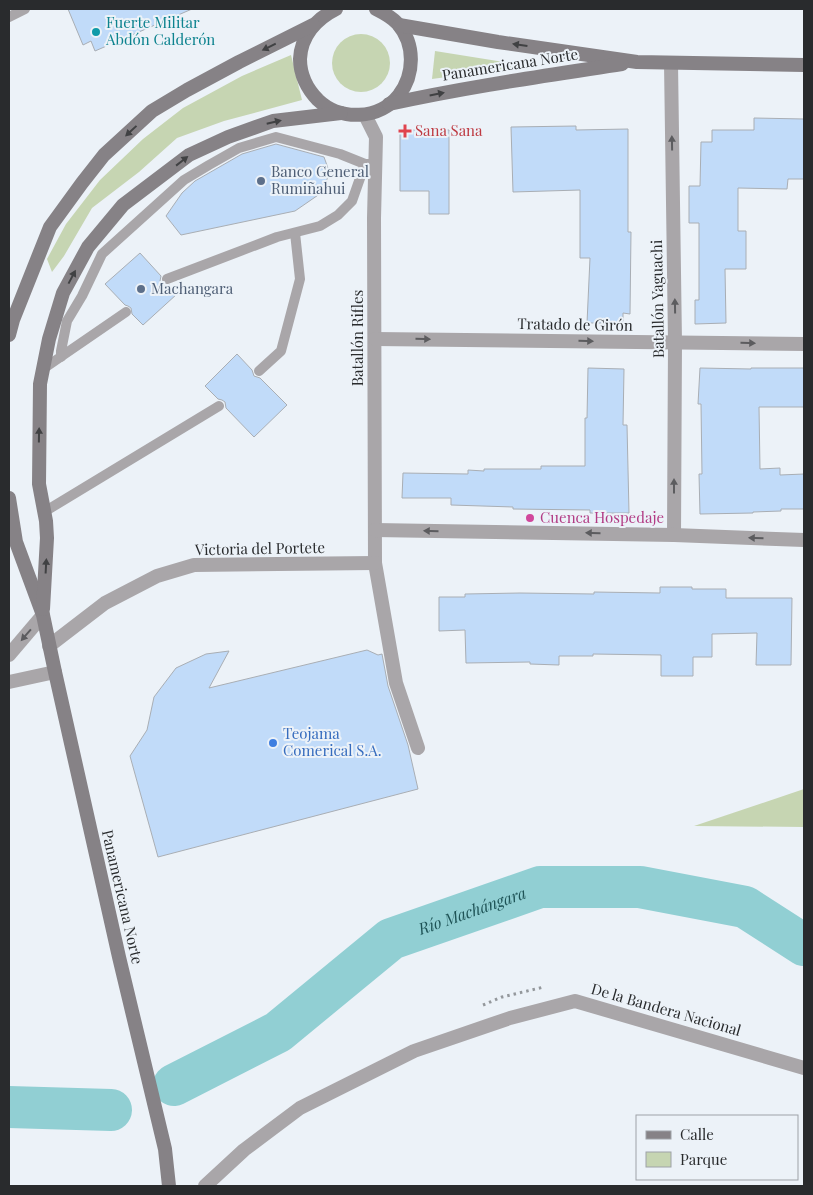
<svg xmlns="http://www.w3.org/2000/svg" width="813" height="1195" font-family="'Playfair Display',serif">
  <rect width="100%" height="100%" fill="#ecf2f8"/>
  <g fill="#c6d5b2">
    <circle cx="361" cy="63" r="29"/>
    <path d="M435 51 529 66 432 79Z"/>
    <path d="M291 55 302 100 224 121 177 138 139 172 92 208 64 256 52 272 47 259 66 224 100 180 143 139 183 108 242 76Z"/>
    <path d="M804 789V827L694 826Z"/>
  </g>
  <g fill="none" stroke-linecap="round" stroke-linejoin="round">
    <g stroke="#91cfd3" stroke-width="42">
      <path id="s1" d="M174 1085 278 1032 391 939 540 887H640L745 907 804 945"/>
      <path d="M9 1107 111 1110"/>
    </g>
  </g>
  <g fill="#c1dbf9" stroke="#a9aeb4">
    <path d="M68 9H192L95 51 91 41 83 45Z"/>
    <path d="M754 118 804 119V179H788L787 189 738 188V231H746V269H725L726 323 695 324V300H699V223H689V186H700L701 142H712V130H754Z"/>
    <path d="M576 126V130L628 129V232H631L630 314 623 313V323H587L590 258H580V190L513 192 511 127Z"/>
    <path d="M400 130H449V214H429V191H400Z"/>
    <path d="M276 144 324 157 329 171 324 191 295 211 181 235 166 216 182 193 195 181 242 154Z"/>
    <path d="M140 253 161 276 160 281 162 284 165 286 170 285 177 294 143 325 132 314 131 308 128 306 125 305 105 284Z"/>
    <path d="M237 354 252 370 254 376 260 378 287 405 254 437 226 408 225 402 222 400 218 399 205 386Z"/>
    <path d="M588 368 624 369 623 425H627L629 513H590V510L513 509V507L451 505V498H402L403 473 468 474V470L484 471V469H541V466H585V418H587Z"/>
    <path d="M700 368 751 369V368H804V407H759L760 469 780 468V475L804 474V509H781V511L753 512V513L700 514 699 474H702L701 404H698Z"/>
    <path d="M660 587H692V589H726V598H792L791 665H756L757 633 712 634V657H693V676H661V655L593 654V656H559V665L530 664V662L466 663 465 630 439 631V597H465V594L520 593 594 594V592L660 593Z"/>
    <path d="M367 650 378 655 382 654 388 686 408 745 418 789 158 857 130 756 147 730 154 697 176 668 206 654 229 651 209 688Z"/>
  </g>
  <g fill="none" stroke-linecap="round" stroke-linejoin="round">
    <path stroke="#94989c" stroke-width="3" stroke-dasharray="2.5 4" stroke-linecap="butt" d="M483 1005 502 997 544 987"/>
    <g stroke="#a9a6a9" stroke-width="10">
      <path d="M9 17 25 9"/>
      <path d="M167 279 277 237 320 226 338 215 352 201 365 164"/>
      <path d="M61 357V351L67 321 82 296 102 254 184 180 209 165 239 148 276 137 340 154 365 164H375"/>
      <path d="M43 369 126 312"/>
      <path d="M259 371 281 351 300 279 295 233"/>
      <path d="M44 512 219 406"/>
    </g>
    <g stroke="#a9a6a9" stroke-width="14">
      <path d="M671 63 675 342 674 535"/>
      <path d="M365 115 376 137 374 218 375 563 396 683 418 748"/>
      <path d="M375 339 804 344"/>
      <path d="M375 530 674 535 804 540"/>
      <path d="M49 646 105 603 157 576 194 565 375 563"/>
      <path d="M9 655 43 615"/>
      <path d="M9 682 55 672"/>
      <path d="M205 1186 244 1150 300 1108 414 1051 510 1018 575 1001 804 1068"/>
    </g>
    <g stroke="#868286" stroke-width="14">
      <path d="M336 9C316 19 301 36 300 59 300 74 307 89 318 100 340 121 379 120 399 95 415 74 415 44 398 24 392 17 384 13 376 9"/>
      <path d="M399 25 498 42 637 62 804 65"/>
      <path d="M389 104C466 87 544 76 622 64"/>
      <path d="M9 335 13 320 50 227 82 183 104 155 152 111 187 90 239 62 313 25"/>
      <path d="M9 498 16 542 43 615 55 672 119 957 165 1149 169 1186"/>
      <path d="M43 609 47 538 46 521 39 484 40 384 49 339 63 293 88 247 123 205 189 155 228 137 273 121 341 113"/>
    </g>
  </g>
  <defs><path id="oneway-solid" d="M-6-.8H1V-3.2L6.5 0L1 3.2V.8H-6Z" transform="scale(1.25)"/></defs>
  <g fill="#404143">
    <use href="#oneway-solid" transform="translate(520 45) rotate(-172)"/>
    <use href="#oneway-solid" transform="translate(269 47) rotate(154)"/>
    <use href="#oneway-solid" transform="translate(437 94) rotate(-11)"/>
    <use href="#oneway-solid" transform="translate(274 122) rotate(-13)"/>
    <use href="#oneway-solid" transform="translate(131 131) rotate(137)"/>
    <use href="#oneway-solid" transform="translate(182 161) rotate(-38)"/>
    <use href="#oneway-solid" transform="translate(72 277) rotate(-62)"/>
    <use href="#oneway-solid" transform="translate(39 435) rotate(-89)"/>
    <use href="#oneway-solid" transform="translate(46 566) rotate(-87)"/>
  </g>
  <g fill="#5c5c5f">
    <use href="#oneway-solid" transform="translate(672 143) rotate(-91)"/>
    <use href="#oneway-solid" transform="translate(675 306) rotate(-91)"/>
    <use href="#oneway-solid" transform="translate(423 339) rotate(1)"/>
    <use href="#oneway-solid" transform="translate(586 341) rotate(1)"/>
    <use href="#oneway-solid" transform="translate(748 343) rotate(1)"/>
    <use href="#oneway-solid" transform="translate(674 486) rotate(-90)"/>
    <use href="#oneway-solid" transform="translate(431 531) rotate(-179)"/>
    <use href="#oneway-solid" transform="translate(593 533) rotate(-179)"/>
    <use href="#oneway-solid" transform="translate(756 538) rotate(-178)"/>
    <use href="#oneway-solid" transform="translate(26 635) rotate(131)"/>
  </g>
  <circle fill="#0f9aa8" stroke="#ecf2f8" stroke-width="2" cx="96" cy="32" r="5"/>
  <path fill="#e0444e" stroke="#ecf2f8" stroke-width="2" d="M402.5 123.5h5v5h5v5h-5v5h-5v-5h-5v-5h5z"/>
  <g fill="#5c6f8a" stroke="#ecf2f8" stroke-width="2">
    <circle cx="261" cy="181" r="5"/>
    <circle cx="141" cy="289" r="5"/>
  </g>
  <circle fill="#d1479c" stroke="#ecf2f8" stroke-width="2" cx="530" cy="518" r="5"/>
  <circle fill="#3f7fe0" stroke="#ecf2f8" stroke-width="2" cx="273" cy="743" r="5"/>
  <g text-anchor="middle" stroke-width="4" stroke-linejoin="round" paint-order="stroke">
    <g font-size="15" fill="#0d838f" stroke="#ecf2f8" text-anchor="start">
      <text x="106" y="28">Fuerte Militar<tspan x="106" dy="17">Abdón Calderón</tspan></text>
    </g>
    <g font-size="15" fill="#292b2d" stroke="#ecf2f8">
      <text transform="translate(510 65) rotate(-9)" y="5">Panamericana Norte</text>
      <text transform="translate(658 299) rotate(-91)" y="5">Batallón Yaguachi</text>
      <text transform="translate(575 325) rotate(1)" y="5">Tratado de Girón</text>
      <text transform="translate(358 338) rotate(-90)" y="5">Batallón Rifles</text>
      <text transform="translate(260 549) rotate(-1)" y="5">Victoria del Portete</text>
      <text transform="translate(122 897) rotate(77)" y="5">Panamericana Norte</text>
      <text transform="translate(666 1010) rotate(16)" y="5">De la Bandera Nacional</text>
    </g>
    <g font-size="15" fill="#be3a42" stroke="#ecf2f8" text-anchor="start">
      <text x="415" y="136">Sana Sana</text>
    </g>
    <g font-size="15" fill="#4e5e75" stroke="#ecf2f8" text-anchor="start">
      <text x="271" y="177">Banco General<tspan x="271" dy="17">Rumiñahui</tspan></text>
      <text x="151" y="294">Machangara</text>
    </g>
    <g font-size="15" fill="#b23c85" stroke="#ecf2f8" text-anchor="start">
      <text x="540" y="523">Cuenca Hospedaje</text>
    </g>
    <g font-size="15" fill="#366cbe" stroke="#ecf2f8" text-anchor="start">
      <text x="283" y="739">Teojama<tspan x="283" dy="17">Comerical S.A.</tspan></text>
    </g>
    <g font-size="16" font-style="italic" fill="#1e5356" stroke="#ecf2f8">
      <text dy="6" stroke="none"><textPath href="#s1" startOffset="349">Río Machángara</textPath></text>
    </g>
  </g>
  <rect width="813" height="1195" fill="none" stroke="#292b2d" stroke-width="20"/>
  <rect x="636" y="1115" width="162" height="65" fill="#ecf2f8" stroke="#9ea2a7"/>
  <rect x="646" y="1131" width="25" height="8" fill="#868286" stroke="#9ea2a7"/>
  <text x="680" y="1140" font-size="15" fill="#292b2d">Calle</text>
  <rect x="646" y="1152" width="25" height="15" fill="#c6d5b2" stroke="#9ea2a7"/>
  <text x="680" y="1165" font-size="15" fill="#292b2d">Parque</text>
</svg>
